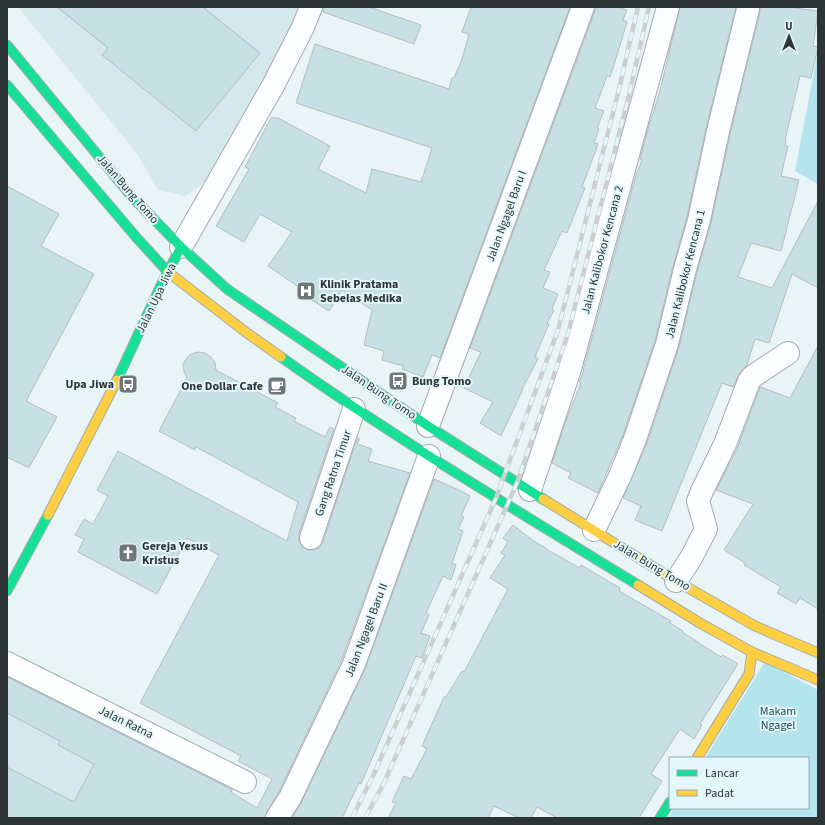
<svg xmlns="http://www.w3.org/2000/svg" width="825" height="825" font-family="'Source Sans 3',sans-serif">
  <rect width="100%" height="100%" fill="#e9f4f6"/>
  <g fill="#d5e8ec">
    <path d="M18 7H302L213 176 185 196 158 190 138 155Z"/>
    <path d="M7 667 233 789 222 818H7Z"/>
  </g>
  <g fill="#b4e4ec">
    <path d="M818 51V184L795 171Z"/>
    <path d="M765 662 818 690V818H668L674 808H808V758H705Z"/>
  </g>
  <g fill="#c7e0e4" stroke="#b5bdbf">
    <path d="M57 7H203L260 53 196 131 102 55 108 48Z"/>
    <path d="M323 7H369L421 25 414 44 323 12Z"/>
    <path d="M471 7H570L440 358 432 355 423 377 402 369 404 366 382 360 384 351 364 345 372 310 342 290 329 311 298 291 300 288 268 266 292 232 260 214 244 242 216 226 249 169 245 167 271 118H278L330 146 318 169 366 193 372 169 421 182 432 148 296 103 315 44 449 89 452 78H454L462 59 469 34 462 32Z"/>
    <path d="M595 7H617L627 10 623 20 627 22 614 65 610 77 607 76 595 108 604 111 597 128 599 129 594 143 598 144 582 187 585 188 567 233 562 231 544 270 550 272 543 288 558 294 552 309 554 310 547 323 549 324 535 357 538 359 522 389H523L501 436 480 423 493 402 464 388 481 352 470 348 595 11Z"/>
    <path d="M680 7H736L707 124 687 217 673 266 655 341 623 435 598 493 568 478 571 473 552 463 565 423 581 383 579 382 584 370H583L584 367 636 175 642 160 640 159 648 129 660 91Z"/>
    <path d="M760 7H787L818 11 813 46 818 47 811 78 800 76 785 140H786L785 146H788L781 176 799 180 781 251 751 243 738 277 772 288 818 201V288L792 274 769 343 755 339 747 365 739 374 733 387 722 383 662 531 635 520 641 506 623 498 647 443 679 347 697 272 711 223 731 130 760 12Z"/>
    <path d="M7 186 59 214 41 246 94 274 26 401 57 417 29 468 7 457Z"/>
    <path d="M818 346V609L800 598 796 604 777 593 781 587 744 565 745 563 724 550 753 504 716 490 737 449 760 387 790 398Z"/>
    <path d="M198 352 205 353 211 357 215 363 216 370 278 403 275 407 296 418 294 421 325 437 330 427 334 429 299 534V541L302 547 307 550H314L320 547 323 542 357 438 360 439 357 444 372 449 368 461 410 473 342 659 279 792 267 811 265 818H7V767L74 802 94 764 58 745 60 741 7 713V677L219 783 232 790 231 792 257 808 272 779 238 761 241 756 140 703 219 555 187 538 157 594 78 552 84 539 75 535 84 519 93 524 108 496 97 490 118 451 287 541 298 502 196 447 195 450 159 431 187 378 184 372 183 365 186 359 191 354Z"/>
    <path d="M434 479 461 491 470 496 461 516 464 517 458 529 463 531 452 563 456 565 451 580 443 576 426 613 429 615 421 633 430 636 422 658 416 656 361 784 359 783 342 818H292L301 803 365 669Z"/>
    <path d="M513 525 535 542 546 548V549L580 568 581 565 620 588 619 591 671 621 670 623 683 631 682 632 721 657 723 655 738 664 700 724 702 725 694 739 680 729 651 774 662 781 639 818H557L537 807 531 818H519L494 806 488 818H388L396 803 392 802 404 776 411 779 427 749 422 746 444 697H446L462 671 464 672 508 589 490 578 505 555 501 553 508 542 503 538Z"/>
  </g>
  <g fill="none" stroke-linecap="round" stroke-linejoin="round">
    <defs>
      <g id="street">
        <path d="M181 247 274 84 303 27 311 7"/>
        <path d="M428 426 583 7"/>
        <path d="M530 490 570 369 668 7"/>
        <path d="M594 530 620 476 635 439 667 344 685 269 699 220 719 127 748 9"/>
        <path d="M311 538 354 409"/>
        <path d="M676 581 691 558 706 529 698 501 702 491 725 444 749 381 752 377 788 353"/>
        <path d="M7 663 245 782"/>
        <path d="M277 818 290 798 354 664 429 456"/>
      </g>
      <g id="fast">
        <path d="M7 45 133 198 181 247 162 283 117 380"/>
        <path d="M7 85 136 237 168 272"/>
        <path d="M181 247 227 289 428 426 543 499"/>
        <path d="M281 357C396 439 518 511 638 585"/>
        <path d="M7 591 48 515"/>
        <path d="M660 818 670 802"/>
      </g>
      <g id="slow">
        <path d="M168 272 247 333 281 357"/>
        <path d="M543 499 676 581 755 626 818 653"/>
        <path d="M48 515 117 380"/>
        <path d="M638 585 700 623 752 652 818 680"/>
        <path d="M697 758 749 674 752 652"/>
      </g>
    </defs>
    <use href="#street" stroke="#a4acad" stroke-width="24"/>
    <use href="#fast" stroke="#a4acad" stroke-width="11"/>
    <use href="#slow" stroke="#a4acad" stroke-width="11"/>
    <use href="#street" stroke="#fcfdfe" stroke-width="22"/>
    <use href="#fast" stroke="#16e098" stroke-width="9"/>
    <use href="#slow" stroke="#ffcf43" stroke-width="9"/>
    <defs>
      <g id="rail">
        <path d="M352 818 373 776 496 498 558 330 618 93 638 7"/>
        <path d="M365 818 383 785 517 483 568 334 629 95 649 7"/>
      </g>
    </defs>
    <use href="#rail" stroke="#cccfd0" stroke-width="4.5"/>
    <use href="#rail" stroke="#e4f7fb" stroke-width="3" stroke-dasharray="9" stroke-linecap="butt"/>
  </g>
  <defs>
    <symbol id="hospital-square" viewBox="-11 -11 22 22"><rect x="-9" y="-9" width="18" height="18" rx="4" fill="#6f7779" stroke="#e4f7fb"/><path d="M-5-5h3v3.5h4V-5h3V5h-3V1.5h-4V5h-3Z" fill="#fff"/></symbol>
    <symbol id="bus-square" viewBox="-11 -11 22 22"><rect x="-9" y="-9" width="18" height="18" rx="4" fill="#6f7779" stroke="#e4f7fb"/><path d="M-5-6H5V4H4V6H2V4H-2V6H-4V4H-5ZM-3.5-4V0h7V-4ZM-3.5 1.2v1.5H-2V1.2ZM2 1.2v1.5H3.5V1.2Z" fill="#fff"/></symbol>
    <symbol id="cafe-square" viewBox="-11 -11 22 22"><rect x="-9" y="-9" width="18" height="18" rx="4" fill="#6f7779" stroke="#e4f7fb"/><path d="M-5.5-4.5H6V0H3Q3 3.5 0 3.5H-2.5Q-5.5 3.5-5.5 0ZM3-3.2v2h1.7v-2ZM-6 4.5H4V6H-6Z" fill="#fff"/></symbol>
    <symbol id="church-square" viewBox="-11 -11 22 22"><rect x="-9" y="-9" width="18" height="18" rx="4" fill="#6f7779" stroke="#e4f7fb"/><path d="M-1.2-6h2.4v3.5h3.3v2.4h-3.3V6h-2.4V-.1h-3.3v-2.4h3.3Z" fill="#fff"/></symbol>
  </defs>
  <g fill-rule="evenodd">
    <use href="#hospital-square" x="295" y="280" width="22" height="22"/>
    <use href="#bus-square" x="387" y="370" width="22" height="22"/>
    <use href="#bus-square" x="117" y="373" width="22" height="22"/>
    <use href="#cafe-square" x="266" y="375" width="22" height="22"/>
    <use href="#church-square" x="117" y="542" width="22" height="22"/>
  </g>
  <g text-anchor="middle" stroke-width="4" stroke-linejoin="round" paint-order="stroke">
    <g font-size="12" fill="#2d3436" stroke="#e4f7fb">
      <text transform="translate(128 189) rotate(49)" y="4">Jalan Bung Tomo</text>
      <text transform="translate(506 216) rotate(-70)" y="4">Jalan Ngagel Baru I</text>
      <text transform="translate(602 250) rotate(-75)" y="4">Jalan Kalibokor Kencana 2</text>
      <text transform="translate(685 274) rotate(-76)" y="4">Jalan Kalibokor Kencana 1</text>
      <text transform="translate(156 298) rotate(-64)" y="4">Jalan Upa Jiwa</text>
      <text transform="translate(379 392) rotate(34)" y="4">Jalan Bung Tomo</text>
      <text transform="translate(333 473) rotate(-71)" y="4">Gang Ratna Timur</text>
      <text transform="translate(652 565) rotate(31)" y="4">Jalan Bung Tomo</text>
      <text transform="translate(366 630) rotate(-69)" y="4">Jalan Ngagel Baru II</text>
      <text transform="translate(126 722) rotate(26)" y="4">Jalan Ratna</text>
    </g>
    <g font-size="12" font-weight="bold" fill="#2d3436" stroke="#e4f7fb" text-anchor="start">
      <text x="320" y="288">Klinik Pratama<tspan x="320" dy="14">Sebelas Medika</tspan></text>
      <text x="412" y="385">Bung Tomo</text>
      <text x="114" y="388" text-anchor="end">Upa Jiwa</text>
      <text x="263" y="390" text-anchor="end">One Dollar Cafe</text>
      <text x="142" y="550">Gereja Yesus<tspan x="142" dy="14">Kristus</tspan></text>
    </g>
    <g font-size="12" fill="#204f57" stroke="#e4f7fb">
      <text x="778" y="715">Makam<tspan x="778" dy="14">Ngagel</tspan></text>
    </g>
  </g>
  <rect width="825" height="825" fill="none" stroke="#2d3436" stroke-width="16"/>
  <rect x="669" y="757" width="140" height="52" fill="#e4f7fb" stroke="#9ba9ac"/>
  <rect x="677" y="770" width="20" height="6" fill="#16e098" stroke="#9ba9ac"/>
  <text x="705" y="777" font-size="12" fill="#2d3436">Lancar</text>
  <rect x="677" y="790" width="20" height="6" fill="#ffcf43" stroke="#9ba9ac"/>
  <text x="705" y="797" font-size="12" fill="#2d3436">Padat</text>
  <g transform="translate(789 36)" stroke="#e4f7fb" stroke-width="3" paint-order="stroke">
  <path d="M0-3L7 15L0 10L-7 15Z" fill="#2d3436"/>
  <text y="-6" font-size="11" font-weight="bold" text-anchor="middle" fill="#2d3436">U</text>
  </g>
</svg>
